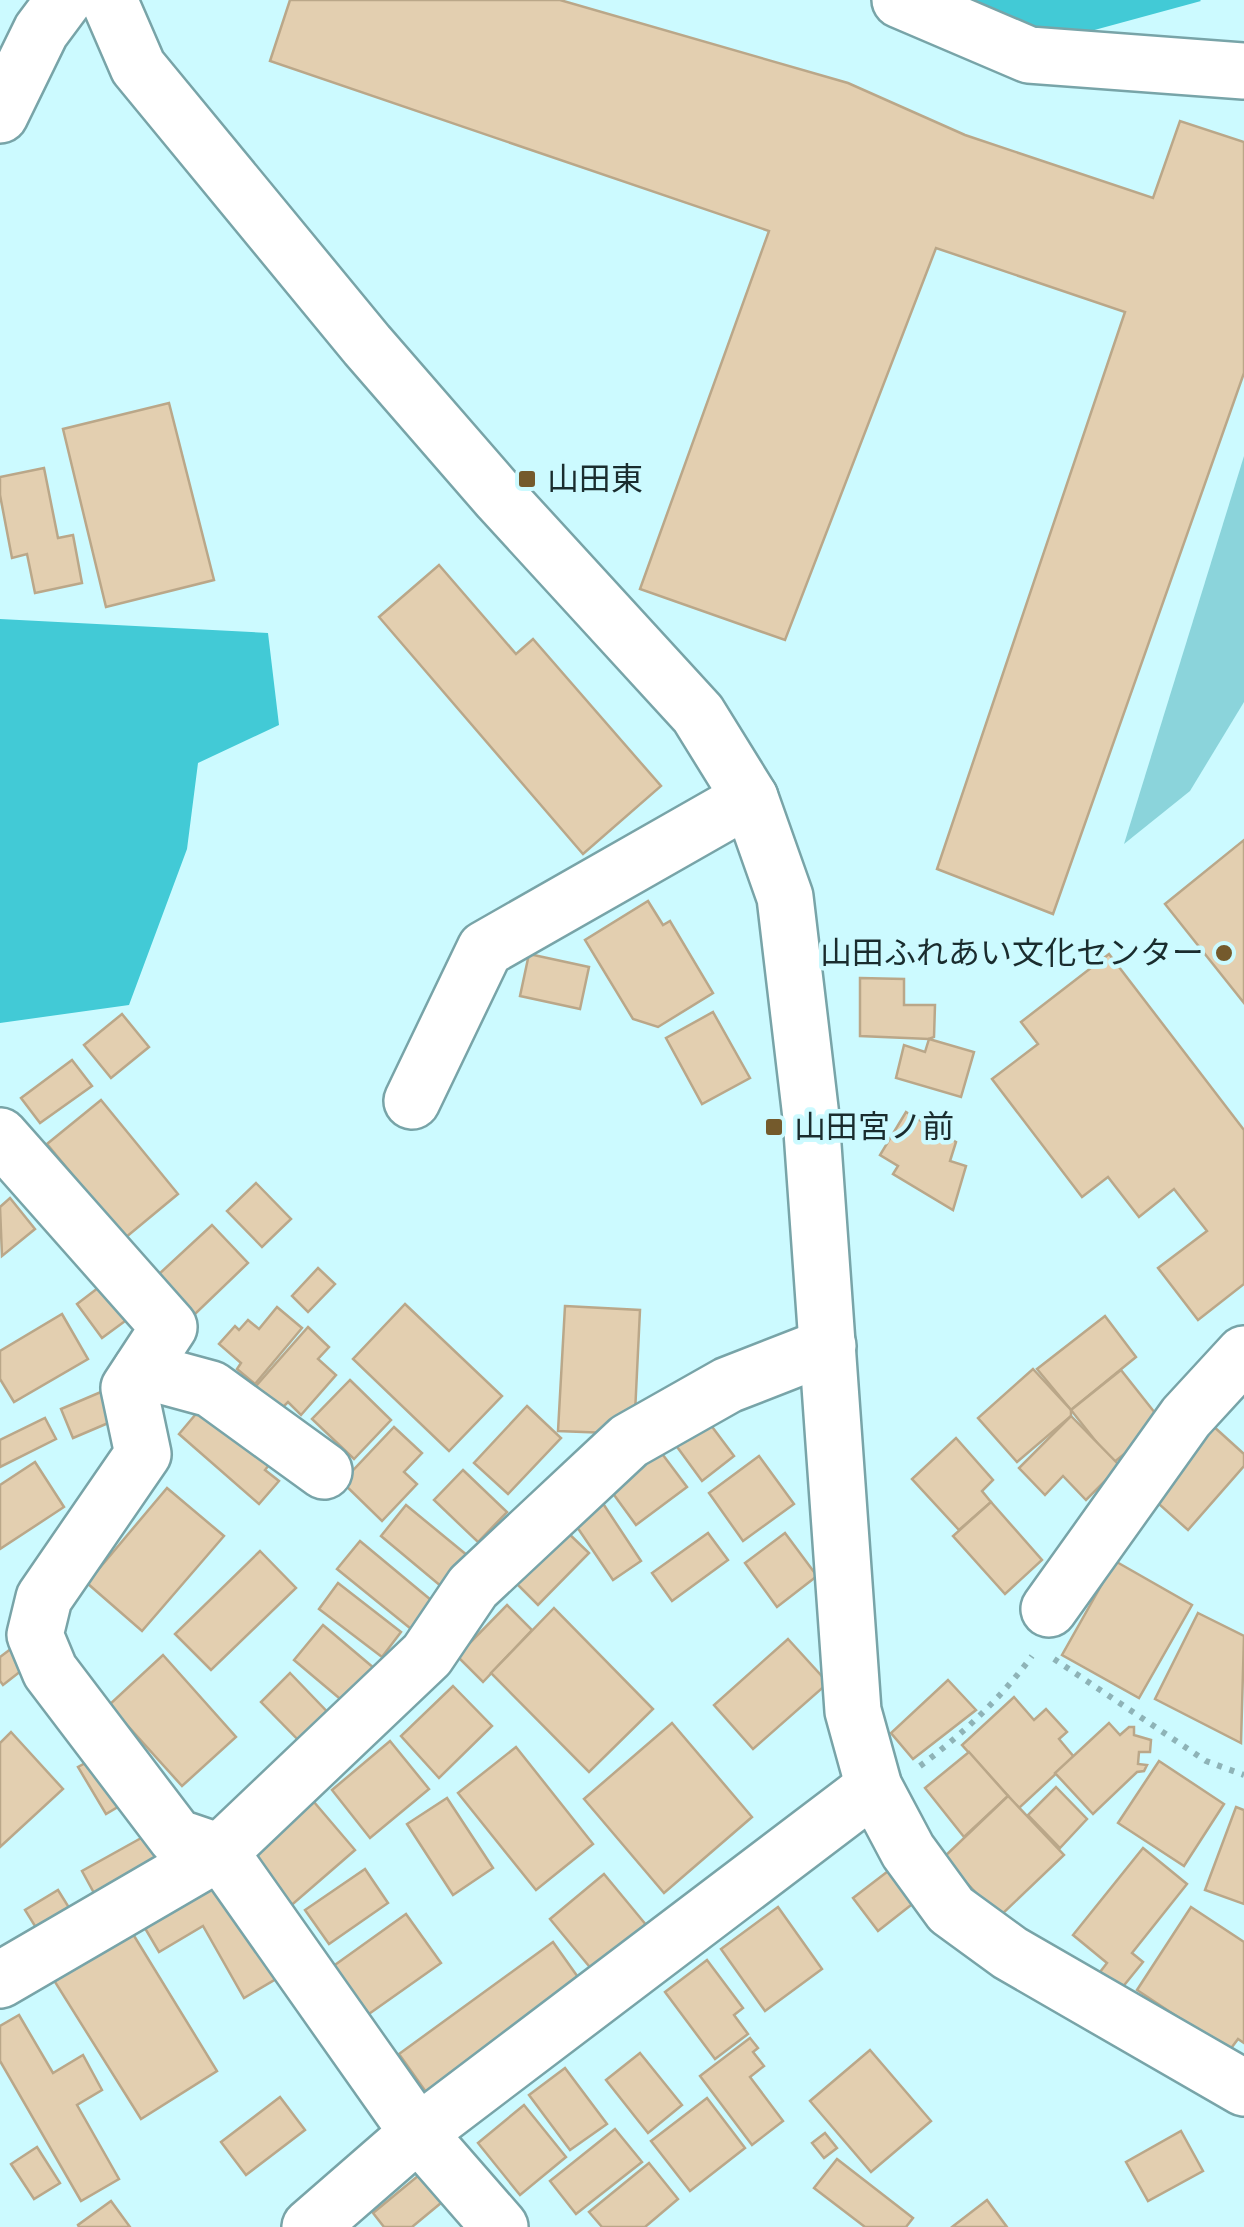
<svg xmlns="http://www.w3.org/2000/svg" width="1244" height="2227" font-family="'Roboto Serif','Noto Sans JP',serif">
  <rect width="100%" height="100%" fill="#ccfaff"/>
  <path fill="#8bd4db" d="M1244 456V702L1190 791 1124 844Z"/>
  <g fill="#42cad6">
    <path d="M961 0H1200L1201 1 1054 41Z"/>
    <path d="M0 619 268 633 279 725 198 763 187 849 129 1005 0 1023Z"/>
  </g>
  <g fill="#e3cfb0" stroke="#baa789" stroke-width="2.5">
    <path d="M290 0H560L848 83 965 135 1153 198 1180 121 1244 142V373L1053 914 937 869 1125 312 936 248 785 640 640 589 769 231 270 61Z"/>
    <path d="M169 403 214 580 106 607 63 429Z"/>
    <path d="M44 468 58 538 73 535 82 583 35 593 27 554 12 558 0 495V477Z"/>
    <path d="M439 565 516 654 533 639 661 786 583 854 379 617Z"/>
    <path d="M1244 840V1003L1165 904Z"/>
    <path d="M648 901 663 925 670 921 713 993 658 1027 633 1019 585 940Z"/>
    <path d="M529 954 589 967 580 1009 520 996Z"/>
    <path d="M1109 954 1244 1130V1284L1198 1320 1158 1268 1207 1231 1174 1189 1139 1217 1108 1177 1082 1197 992 1079 1038 1044 1021 1022Z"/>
    <path d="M860 978 904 979V1005H935L934 1037 929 1039 860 1036Z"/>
    <path d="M713 1012 750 1078 702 1104 666 1038Z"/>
    <path d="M122 1014 149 1047 111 1078 84 1045Z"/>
    <path d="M929 1039 974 1052 961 1097 896 1078 904 1045 925 1052Z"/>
    <path d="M72 1060 92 1086 40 1123 21 1098Z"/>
    <path d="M101 1100 178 1194 125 1238 47 1144Z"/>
    <path d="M906 1112 956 1142 950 1161 966 1166 953 1210 893 1174 898 1166 880 1155Z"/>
    <path d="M256 1183 291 1219 262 1247 227 1211Z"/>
    <path d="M10 1198 35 1229 2 1256 0 1207Z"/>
    <path d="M212 1225 248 1263 195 1314 158 1275Z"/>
    <path d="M318 1268 335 1284 308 1312 292 1296Z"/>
    <path d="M111 1278 136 1313 102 1338 77 1304Z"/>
    <path d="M405 1304 502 1396 449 1451 353 1359Z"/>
    <path d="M565 1306 640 1310 634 1434 558 1431Z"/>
    <path d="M277 1307 302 1328 255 1384 237 1369 241 1363 219 1344 235 1326 239 1330 248 1320 259 1329Z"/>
    <path d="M62 1314 88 1359 14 1402 0 1379V1351Z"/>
    <path d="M1105 1316 1136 1357 1071 1410 1037 1369Z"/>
    <path d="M308 1327 329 1347 318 1359 336 1375 301 1415 288 1402 281 1409 256 1386Z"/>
    <path d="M1033 1369 1071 1410V1416L1017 1462 978 1418Z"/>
    <path d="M1121 1370 1163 1423 1113 1463 1071 1410Z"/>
    <path d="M350 1380 391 1420 354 1459 312 1419Z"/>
    <path d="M108 1389 120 1418 73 1438 61 1409Z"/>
    <path d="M527 1406 561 1438 508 1494 474 1463Z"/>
    <path d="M201 1408 273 1460 265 1470 279 1481 259 1504 179 1434Z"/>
    <path d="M704 1416 734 1456 702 1481 672 1440Z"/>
    <path d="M1071 1416 1120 1466 1086 1500 1063 1476 1045 1495 1019 1468Z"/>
    <path d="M45 1418 56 1439 0 1467V1440Z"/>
    <path d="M1212 1425 1244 1454V1466L1188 1530 1150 1496Z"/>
    <path d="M394 1427 422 1453 404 1472 417 1484 382 1521 342 1482Z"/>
    <path d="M956 1438 993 1480 982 1491 991 1502 959 1530 912 1479Z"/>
    <path d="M660 1451 687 1487 636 1525 609 1488Z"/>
    <path d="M759 1456 794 1504 743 1541 709 1493Z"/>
    <path d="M35 1462 64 1507 0 1549V1485Z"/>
    <path d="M463 1470 507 1512 478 1542 434 1500Z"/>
    <path d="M167 1488 224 1536 142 1631 87 1583Z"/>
    <path d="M602 1502 641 1561 613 1580 573 1521Z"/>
    <path d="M991 1502 1042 1560 1005 1594 953 1536Z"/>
    <path d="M406 1505 468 1556 442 1587 381 1536Z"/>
    <path d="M565 1530 589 1553 538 1605 515 1582Z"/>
    <path d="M708 1533 728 1560 672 1601 652 1573Z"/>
    <path d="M785 1533 817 1576 777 1607 745 1563Z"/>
    <path d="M360 1541 443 1610 421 1637 337 1569Z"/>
    <path d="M260 1551 296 1588 211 1670 175 1634Z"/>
    <path d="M1115 1561 1192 1605 1139 1698 1062 1655Z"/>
    <path d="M338 1583 401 1632 382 1657 319 1609Z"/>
    <path d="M507 1605 532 1630 483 1682 457 1656Z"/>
    <path d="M554 1608 653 1709 589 1772 491 1673Z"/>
    <path d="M1198 1613 1244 1636 1241 1743 1155 1699Z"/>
    <path d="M323 1625 375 1669 345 1703 294 1660Z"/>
    <path d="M788 1639 828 1683 753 1749 714 1705Z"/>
    <path d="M12 1648 26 1667 3 1685 0 1681V1657Z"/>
    <path d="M163 1655 236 1737 182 1786 109 1705Z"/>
    <path d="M290 1673 339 1724 310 1752 261 1702Z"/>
    <path d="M948 1680 976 1710 913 1759 891 1733Z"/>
    <path d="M453 1686 492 1726 439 1778 401 1736Z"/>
    <path d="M1014 1697 1034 1720 1046 1709 1067 1732 1059 1739 1074 1757 1019 1808 962 1745Z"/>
    <path d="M672 1723 752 1817 664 1893 584 1799Z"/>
    <path d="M1109 1723 1120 1735 1129 1727H1134V1735L1151 1740 1150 1752H1139L1138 1764 1147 1765 1144 1771 1137 1772 1093 1814 1055 1773Z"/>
    <path d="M11 1732 63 1789 0 1847V1743Z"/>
    <path d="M390 1741 429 1789 370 1838 332 1790Z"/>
    <path d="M516 1747 593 1844 536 1890 458 1793Z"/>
    <path d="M969 1752 1008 1796 964 1837 925 1788Z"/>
    <path d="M93 1759 121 1805 106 1814 78 1767Z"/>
    <path d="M1159 1761 1224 1804 1184 1866 1118 1823Z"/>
    <path d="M1056 1787 1087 1819 1060 1848 1028 1815Z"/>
    <path d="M1008 1796 1064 1855 999 1917 943 1858Z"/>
    <path d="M447 1798 493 1868 453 1895 407 1824Z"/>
    <path d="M314 1802 355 1850 287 1909 246 1861Z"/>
    <path d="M1236 1807 1244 1810V1904L1205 1890Z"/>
    <path d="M152 1832 177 1859 99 1902 82 1871Z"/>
    <path d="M1143 1848 1187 1884 1132 1953 1143 1962 1121 1989 1100 1972 1107 1963 1073 1935Z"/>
    <path d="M896 1865 920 1898 878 1931 853 1898Z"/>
    <path d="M214 1869 276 1979 244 1998 203 1926 159 1952 136 1913Z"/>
    <path d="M365 1869 388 1903 329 1944 305 1910Z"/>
    <path d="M604 1874 652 1932 598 1977 550 1919Z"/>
    <path d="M58 1890 73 1914 40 1934 25 1910Z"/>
    <path d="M778 1907 822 1969 765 2011 721 1949Z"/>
    <path d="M1191 1907 1244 1942V2043L1238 2039 1229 2051 1137 1990Z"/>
    <path d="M406 1914 441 1963 366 2016 332 1967Z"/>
    <path d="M128 1926 217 2071 141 2119 50 1974Z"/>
    <path d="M553 1942 585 1987 431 2099 399 2054Z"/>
    <path d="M707 1960 743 2008 734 2015 748 2034 715 2059 665 1992Z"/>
    <path d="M19 2015 53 2073 83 2055 102 2090 77 2105 119 2179 81 2201 0 2061V2026Z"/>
    <path d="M750 2038 758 2048 753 2052 764 2066 750 2077 783 2121 752 2145 700 2076Z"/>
    <path d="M870 2050 931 2121 871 2172 810 2101Z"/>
    <path d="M640 2053 682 2105 648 2133 606 2080Z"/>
    <path d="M565 2068 607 2124 570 2150 529 2095Z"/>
    <path d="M280 2097 305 2130 246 2175 221 2142Z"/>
    <path d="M707 2098 745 2148 690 2191 651 2141Z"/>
    <path d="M524 2105 566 2157 520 2195 478 2143Z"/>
    <path d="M615 2129 642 2162 576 2214 550 2181Z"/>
    <path d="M1181 2131 1203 2171 1148 2201 1126 2162Z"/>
    <path d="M825 2133 837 2148 824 2158 812 2143Z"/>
    <path d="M37 2147 60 2183 34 2199 11 2164Z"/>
    <path d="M837 2159 913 2218 906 2227H865L814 2188Z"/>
    <path d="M649 2163 678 2199 645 2227H602L589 2212Z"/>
    <path d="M430 2166 453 2193 412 2227H384L373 2213Z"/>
    <path d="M987 2200 1007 2227H952Z"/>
    <path d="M111 2201 130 2227H79L78 2225Z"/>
  </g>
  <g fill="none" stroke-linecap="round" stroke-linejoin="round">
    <defs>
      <g id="minor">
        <path d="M109 0 138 67 367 345 500 498 698 714 750 798 785 897 811 1117 853 1711 874 1787 908 1851 951 1910 1010 1953 1244 2088"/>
        <path d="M900 0 1029 55 1244 71"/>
        <path d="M0 115 41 31 64 0"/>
        <path d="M412 1101 485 949 750 798"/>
        <path d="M0 1136 169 1327 129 1388 143 1454 44 1598 35 1635 50 1671 176 1837 220 1852 418 2133 500 2227"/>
        <path d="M141 1370 211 1389 324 1471"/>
        <path d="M1049 1609 1186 1417 1244 1354"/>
        <path d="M0 1980 220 1852 427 1655 473 1587 629 1441 728 1385 828 1346"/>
        <path d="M310 2227 418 2133 874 1787"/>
      </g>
    </defs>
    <use href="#minor" stroke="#78a4a8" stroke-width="60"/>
    <g stroke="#8eb3b7" stroke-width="6" stroke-dasharray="5 8" stroke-linecap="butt">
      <path d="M1054 1659 1206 1761 1244 1775"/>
      <path d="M920 1766C963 1734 1001 1698 1032 1656"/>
    </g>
    <use href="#minor" stroke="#fff" stroke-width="55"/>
  </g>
  <g fill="#745a2c" stroke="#ccfaff" stroke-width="4">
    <rect x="517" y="469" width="20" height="20" rx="5"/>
    <circle cx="1224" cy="953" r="10"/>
    <rect x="764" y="1117" width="20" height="20" rx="5"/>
  </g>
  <g text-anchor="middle" stroke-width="9" stroke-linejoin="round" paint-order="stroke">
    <g font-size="32" fill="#1a2c2e" stroke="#ccfaff" text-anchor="start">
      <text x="547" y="490">山田東</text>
      <text x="1204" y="964" text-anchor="end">山田ふれあい文化センター</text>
      <text x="794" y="1138">山田宮ノ前</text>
    </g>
  </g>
</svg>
